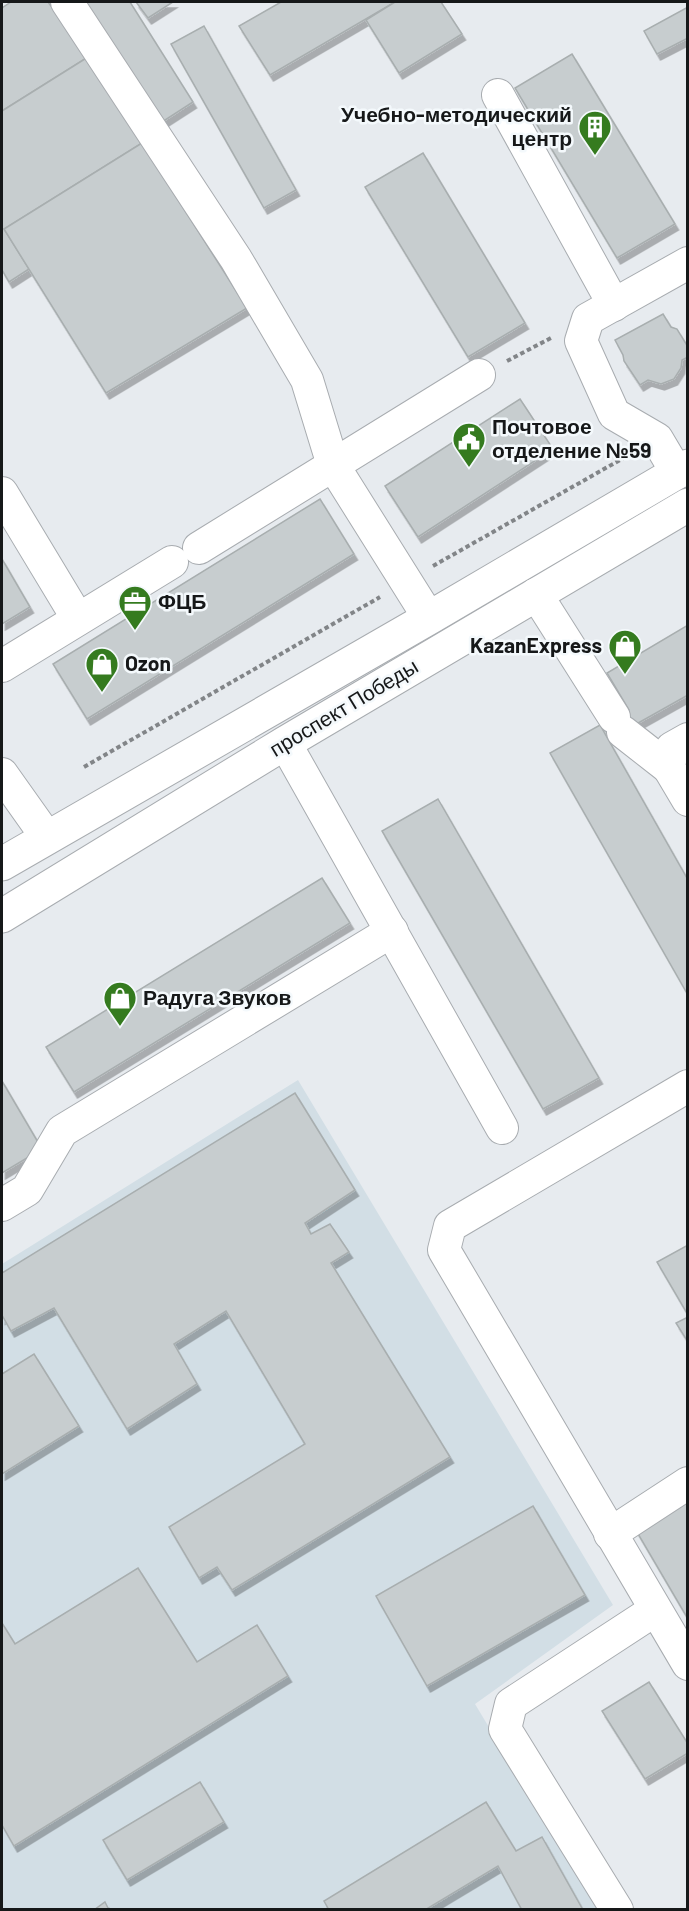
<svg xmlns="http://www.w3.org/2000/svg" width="689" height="1911" font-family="Barlow,sans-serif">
  <defs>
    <filter id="shadow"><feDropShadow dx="3.5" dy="6" stdDeviation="0" flood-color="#0004"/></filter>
  </defs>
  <rect width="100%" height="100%" fill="#e7ebef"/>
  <path fill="#d2dee5" d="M298 1080 613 1605 475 1704 598 1909 2 1910V1264Z"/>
  <g fill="#c7cdcf" stroke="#a8aeaf" stroke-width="1.5" filter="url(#shadow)">
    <path d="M11 2H48L88 57 2 111V8Z"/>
    <path d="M81 2H130L193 102 159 124Z"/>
    <path d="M136 2H173L148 18Z"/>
    <path d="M281 2H395L270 75 239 26Z"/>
    <path d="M395 2H441L462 34 399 73 366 20Z"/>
    <path d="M688 7V38L657 54 644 31Z"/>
    <path d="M204 26 296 190 264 208 171 44Z"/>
    <path d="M572 54 675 224 617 258 515 88Z"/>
    <path d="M88 57 142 143 4 229 29 269 9 282 2 270V111Z"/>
    <path d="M142 143 247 308 106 393 4 229Z"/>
    <path d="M423 153 525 323 468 357 365 187Z"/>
    <path d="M663 314 671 327 677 329 688 347V357L682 360 681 368 674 379 661 384 648 380 640 385 624 361 623 355 615 340Z"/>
    <path d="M520 399 553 449 418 537 385 486Z"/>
    <path d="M320 499 354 554 87 719 53 664Z"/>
    <path d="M2 559 30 607 2 624Z"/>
    <path d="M688 625V695L608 740 600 725 629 710 607 673Z"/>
    <path d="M600 725 688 880V995L550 753Z"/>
    <path d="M438 799 599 1078 543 1109 382 831Z"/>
    <path d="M322 878 350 923 74 1092 46 1047Z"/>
    <path d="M2 1081 42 1149 2 1173Z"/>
    <path d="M295 1093 355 1190 305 1223 311 1234 330 1224 349 1252 331 1263 450 1457 232 1590 217 1567 199 1578 169 1527 305 1444 226 1311 174 1344 197 1384 127 1429 54 1308 11 1331 3 1317 2 1318V1273Z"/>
    <path d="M688 1245V1315L657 1262Z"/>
    <path d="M688 1317V1342L676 1323Z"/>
    <path d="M34 1354 79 1426 2 1474V1374Z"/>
    <path d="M688 1497V1619L634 1527Z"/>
    <path d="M533 1506 585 1595 427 1686 376 1596Z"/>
    <path d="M138 1568 197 1662 257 1625 288 1676 14 1846 2 1825V1623L15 1644Z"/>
    <path d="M649 1682 688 1744V1753L645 1779 602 1711Z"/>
    <path d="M200 1782 224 1822 127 1880 103 1840Z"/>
    <path d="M486 1802 516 1851 542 1837 583 1910H522L498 1866 425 1910H329L324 1901Z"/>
    <path d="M105 1902 109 1910H94Z"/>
  </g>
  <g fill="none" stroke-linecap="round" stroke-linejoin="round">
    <defs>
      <g id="minor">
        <path d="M67 2 236 259 307 380 333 465 429 618"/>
        <path d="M498 95 614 305"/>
        <path d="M677 473 657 439 614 414 581 341 588 319 688 263"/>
        <path d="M2 493 78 619"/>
        <path d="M199 548 479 375"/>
        <path d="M536 594 614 717"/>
        <path d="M2 666 172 562"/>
        <path d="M623 732 669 768"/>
        <path d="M688 739 672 748 669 768 688 800"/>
        <path d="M285 743 502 1128"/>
        <path d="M2 774 46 836"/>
        <path d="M688 1086 450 1226 444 1250 688 1664"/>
        <path d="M2 1205 27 1190 62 1131 392 931"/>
        <path d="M610 1534 688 1483"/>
        <path d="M617 1910 505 1729 511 1704 655 1610"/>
      </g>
      <g id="major">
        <path d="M2 864 429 618 688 466"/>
        <path d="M2 916 285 743 688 505"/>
      </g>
    </defs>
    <use href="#minor" stroke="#a8acb0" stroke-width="34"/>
    <use href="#major" stroke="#a8acb0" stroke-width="35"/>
    <g stroke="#828588" stroke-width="4" stroke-dasharray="4.5 3" stroke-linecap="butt">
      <path d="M507 361 551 338"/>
      <path d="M433 566 627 456"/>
      <path d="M84 767 380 597"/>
    </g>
    <use href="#minor" stroke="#fff" stroke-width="32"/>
    <use href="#major" stroke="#fff" stroke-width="33"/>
  </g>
  <defs>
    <symbol id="building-pin" viewBox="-11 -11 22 30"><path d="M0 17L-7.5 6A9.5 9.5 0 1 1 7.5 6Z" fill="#357b1f" stroke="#f4f9fc"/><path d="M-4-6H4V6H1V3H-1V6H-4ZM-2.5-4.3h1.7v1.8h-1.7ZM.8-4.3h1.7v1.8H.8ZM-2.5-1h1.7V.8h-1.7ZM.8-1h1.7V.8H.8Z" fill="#fff"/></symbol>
    <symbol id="civic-pin" viewBox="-11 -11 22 30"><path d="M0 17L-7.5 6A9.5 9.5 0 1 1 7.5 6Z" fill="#357b1f" stroke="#f4f9fc"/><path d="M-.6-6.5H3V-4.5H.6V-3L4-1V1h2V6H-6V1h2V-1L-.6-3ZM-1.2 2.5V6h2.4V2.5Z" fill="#fff"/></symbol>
    <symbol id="office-pin" viewBox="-11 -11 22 30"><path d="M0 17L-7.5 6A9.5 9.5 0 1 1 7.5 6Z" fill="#357b1f" stroke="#f4f9fc"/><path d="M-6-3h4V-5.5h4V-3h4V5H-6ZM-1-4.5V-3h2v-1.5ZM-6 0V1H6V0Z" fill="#fff"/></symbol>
    <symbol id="shop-pin" viewBox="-11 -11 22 30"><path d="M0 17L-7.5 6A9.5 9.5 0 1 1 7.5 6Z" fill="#357b1f" stroke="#f4f9fc"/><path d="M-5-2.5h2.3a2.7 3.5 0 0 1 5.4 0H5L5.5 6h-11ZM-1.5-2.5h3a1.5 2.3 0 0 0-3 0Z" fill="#fff"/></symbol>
  </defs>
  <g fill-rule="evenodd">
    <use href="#building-pin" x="576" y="108" width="38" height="52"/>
    <use href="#civic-pin" x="450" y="420" width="38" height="52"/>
    <use href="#office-pin" x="116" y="583" width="38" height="52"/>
    <use href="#shop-pin" x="606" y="627" width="38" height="52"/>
    <use href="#shop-pin" x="83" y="645" width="38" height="52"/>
    <use href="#shop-pin" x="101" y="979" width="38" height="52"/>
  </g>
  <g text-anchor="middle" stroke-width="5" stroke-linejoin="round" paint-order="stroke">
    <g font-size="21" font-weight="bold" fill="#161819" stroke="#f4f9fc" text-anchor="start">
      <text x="572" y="122" text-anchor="end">Учебно-методический<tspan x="572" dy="24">центр</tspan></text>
      <text x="492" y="434">Почтовое<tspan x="492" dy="24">отделение №59</tspan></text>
      <text x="158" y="609">ФЦБ</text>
      <text x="602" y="653" text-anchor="end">KazanExpress</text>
      <text x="125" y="671">Ozon</text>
      <text x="143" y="1005">Радуга Звуков</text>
    </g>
    <g font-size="21" fill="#161819" stroke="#f4f9fc">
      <text transform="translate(344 708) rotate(-31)" y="7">проспект Победы</text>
    </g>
  </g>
  <rect width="689" height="1911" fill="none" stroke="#161819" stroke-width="6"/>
</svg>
